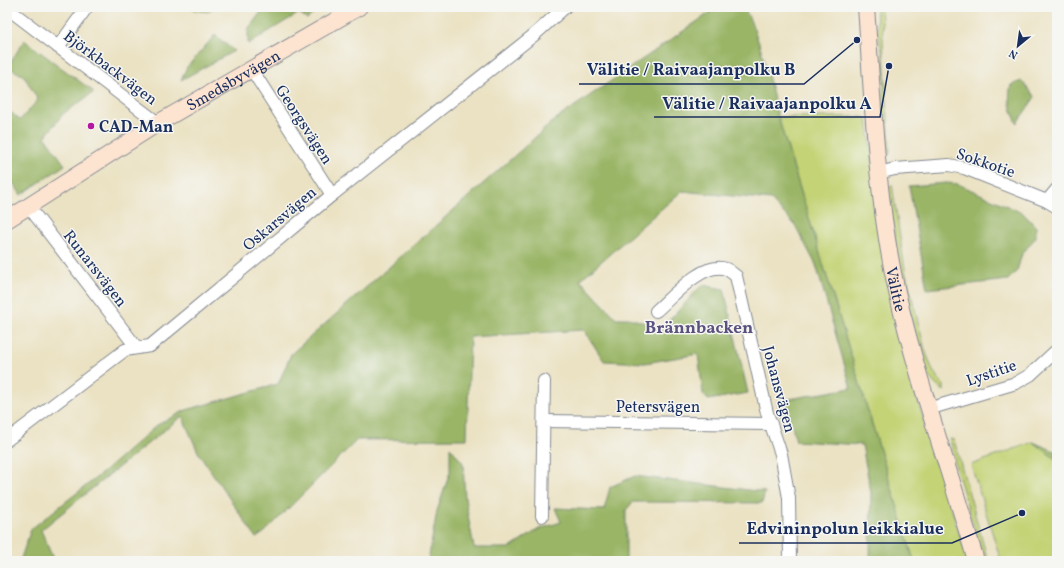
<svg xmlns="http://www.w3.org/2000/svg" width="1064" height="568" font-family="Vollkorn,serif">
  <rect width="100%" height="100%" fill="#f6f6f2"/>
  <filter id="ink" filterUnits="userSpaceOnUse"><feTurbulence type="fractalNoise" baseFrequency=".025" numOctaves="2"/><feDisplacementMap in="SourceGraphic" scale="8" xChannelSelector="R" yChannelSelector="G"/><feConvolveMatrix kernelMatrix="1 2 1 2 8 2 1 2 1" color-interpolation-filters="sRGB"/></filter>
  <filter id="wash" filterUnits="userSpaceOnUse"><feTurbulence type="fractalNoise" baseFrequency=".012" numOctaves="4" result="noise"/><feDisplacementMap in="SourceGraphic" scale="16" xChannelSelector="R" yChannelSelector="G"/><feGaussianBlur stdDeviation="0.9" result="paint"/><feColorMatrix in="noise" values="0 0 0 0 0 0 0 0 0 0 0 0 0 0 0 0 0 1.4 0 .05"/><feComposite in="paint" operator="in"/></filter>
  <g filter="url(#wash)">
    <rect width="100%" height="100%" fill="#ebe2c3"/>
    <g fill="#c3d375" stroke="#6f816a">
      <path d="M192 7H214L208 12 194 10Z"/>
      <path d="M876 7H881L890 152 889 155 882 124 884 73 883 55 878 36Z"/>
      <path d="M778 117H862L867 118 883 246 911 379 968 561H914Z"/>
      <path d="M892 185 905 270 925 350 933 371 944 386V391L935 384 927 374 920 353 900 271 888 187Z"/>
      <path d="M950 439 954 440 988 561H984L956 467Z"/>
      <path d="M1033 442 1057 460V561H1001L971 465Z"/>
    </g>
    <g fill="#9ab566" stroke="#5a7262">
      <path d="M265 7H322L307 19 299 13 248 44V29Z"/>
      <path d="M718 7H744C762 42 769 79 778 117L914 561H870L871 493 862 445 796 441 791 422 779 414 778 401 851 388 816 265 795 225 771 200 682 191 580 280 616 318H629L662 328 702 285 724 289 748 393 708 400 703 394 698 354 645 363 604 361 584 330 470 337 467 439 357 440 265 532 256 538 198 452 182 416 41 530 54 561H20L31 529 106 470 157 425 186 410 278 384 291 354 556 119Z"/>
      <path d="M215 35 234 51 181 80 187 67Z"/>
      <path d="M24 40 94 92 63 114 45 137 65 165 21 195 7 173V109L20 120 38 100 24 76 8 67Z"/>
      <path d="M1022 81 1035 97 1017 123C1011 110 1007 99 1011 85Z"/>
      <path d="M946 183 958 184 1023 213 1036 227V237L1022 254 1017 271 1008 280 927 289 909 186Z"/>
      <path d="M1033 442 1057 452V460Z"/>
      <path d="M450 447 463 463 465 498 474 548H510L539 529 561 522 555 508 604 510 610 487 635 476 765 492 762 503 633 502 626 510V561H428L437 511 450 472Z"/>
    </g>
  </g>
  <g filter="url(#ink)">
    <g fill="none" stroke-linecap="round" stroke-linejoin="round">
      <defs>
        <g id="street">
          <path d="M7 8 158 123"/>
          <path d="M58 47 87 7"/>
          <path d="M252 70 332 195"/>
          <path d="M878 173 895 169 949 165 964 168 1047 201 1057 207"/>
          <path d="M1047 201 1057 189"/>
          <path d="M29 207 137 348"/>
          <path d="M656 311C672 297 703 261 726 269 729 270 733 274 736 276L767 413 781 454 789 498 790 561"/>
          <path d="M928 409 1016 383 1030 375 1057 350"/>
          <path d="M544 421 771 424"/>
          <path d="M7 440 125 350 150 346 332 195 534 35 565 7"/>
          <path d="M542 516 544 381"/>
        </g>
        <g id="secondary">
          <path id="s1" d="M866 7C873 102 876 198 897 292 918 383 950 471 976 561"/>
          <path id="s2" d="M7 220 158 123 359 7"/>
        </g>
      </defs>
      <use href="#street" stroke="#838890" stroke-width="14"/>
      <use href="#secondary" stroke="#838890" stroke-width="18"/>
      <use href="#street" stroke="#fff" stroke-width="12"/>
      <use href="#secondary" stroke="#fde4d1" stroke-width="16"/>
    </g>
  </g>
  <circle fill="#b5179e" stroke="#f6f6f2" stroke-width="1.5" cx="91" cy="126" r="4"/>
  <g text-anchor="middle" stroke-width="3" stroke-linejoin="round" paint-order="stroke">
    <g font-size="16" fill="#1b2f5e" stroke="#f6f6f2">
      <text transform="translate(111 67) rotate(37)" y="6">Björkbackvägen</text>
      <text dy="6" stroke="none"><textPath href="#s2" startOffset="266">Smedsbyvägen</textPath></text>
      <text transform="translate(305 124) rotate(57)" y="6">Georgsvägen</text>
      <text transform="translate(986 162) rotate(19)" y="6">Sokkotie</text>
      <text transform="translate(279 218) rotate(-40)" y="6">Oskarsvägen</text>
      <text transform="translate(96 268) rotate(52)" y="6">Runarsvägen</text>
      <text dy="6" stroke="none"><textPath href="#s1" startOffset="284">Välitie</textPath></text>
      <text transform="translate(991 372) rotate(-19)" y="6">Lystitie</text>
      <text transform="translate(780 389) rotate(75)" y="6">Johansvägen</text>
      <text x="658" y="412">Petersvägen</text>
    </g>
    <g font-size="16" font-weight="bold" fill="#1b2f5e" stroke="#f6f6f2" text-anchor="start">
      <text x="99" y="132">CAD-Man</text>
    </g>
    <g font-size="17" font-weight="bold" fill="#5b517e" stroke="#f6f6f2">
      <text x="699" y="333">Brännbacken</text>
    </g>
  </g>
  <path fill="none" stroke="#1b2f5e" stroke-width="1.5" d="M857 40L804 84H579M889 66L880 117H654M1022 513L952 543H739"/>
  <g fill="#1b2f5e" stroke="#f6f6f2" stroke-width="1.5">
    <circle cx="857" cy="40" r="4"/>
    <circle cx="889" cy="66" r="4"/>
    <circle cx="1022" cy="513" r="4"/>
  </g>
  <g font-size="17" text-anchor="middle" font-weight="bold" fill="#1b2f5e" stroke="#f6f6f2" stroke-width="3" stroke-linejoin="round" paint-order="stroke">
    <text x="691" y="75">Välitie / Raivaajanpolku B</text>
    <text x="767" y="109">Välitie / Raivaajanpolku A</text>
    <text x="845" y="534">Edvininpolun leikkialue</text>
  </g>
  <rect width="1064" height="568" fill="none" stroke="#f6f6f2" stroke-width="24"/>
  <g transform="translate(1018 46) rotate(209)" stroke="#f6f6f2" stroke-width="3" paint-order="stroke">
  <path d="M0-3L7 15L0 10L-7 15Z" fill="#1b2f5e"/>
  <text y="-6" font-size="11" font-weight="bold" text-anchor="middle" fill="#1b2f5e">N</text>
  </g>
</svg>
